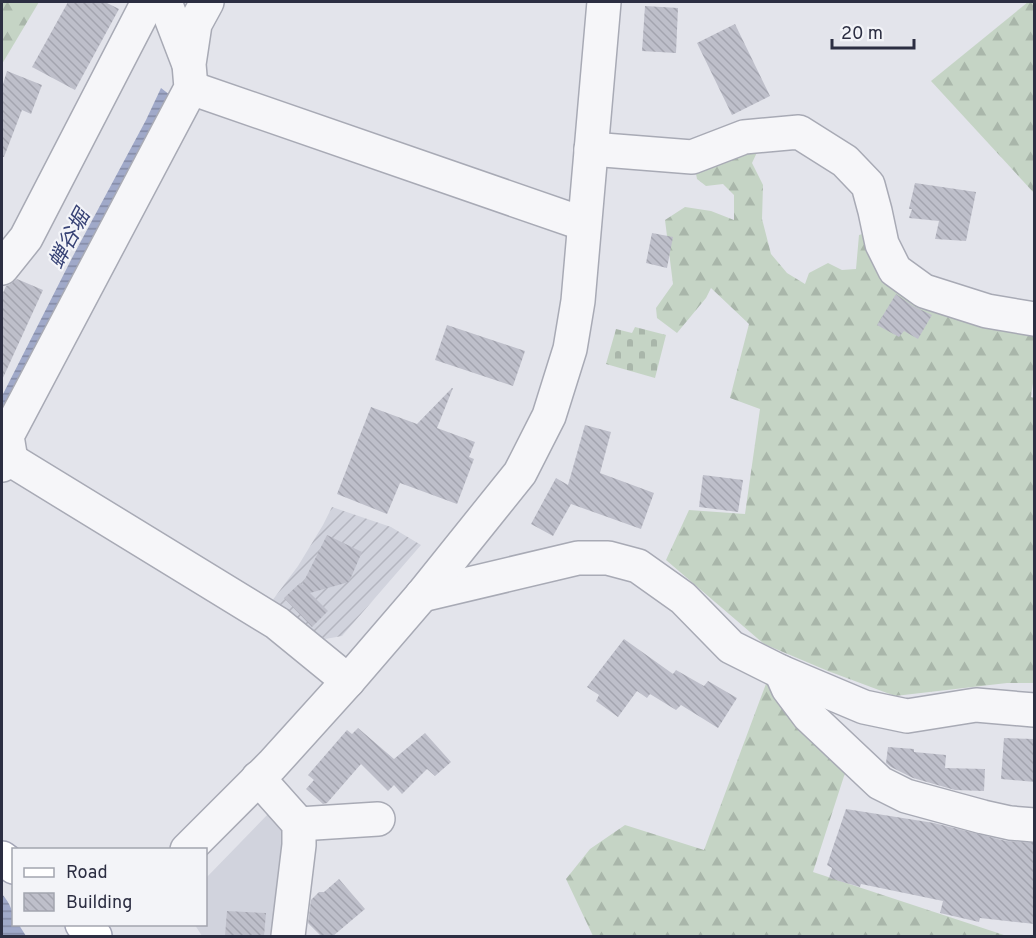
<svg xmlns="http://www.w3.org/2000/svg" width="1036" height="938" font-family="Overpass,'Noto Sans JP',sans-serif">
  <defs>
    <pattern id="industrial-furrows" width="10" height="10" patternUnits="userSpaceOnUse" patternTransform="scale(1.5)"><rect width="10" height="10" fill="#d1d3dd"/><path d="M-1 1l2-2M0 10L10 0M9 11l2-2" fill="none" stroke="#b4b5bf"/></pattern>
    <pattern id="forest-firs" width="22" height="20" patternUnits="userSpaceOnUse" patternTransform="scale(1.5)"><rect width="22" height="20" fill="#c5d4c5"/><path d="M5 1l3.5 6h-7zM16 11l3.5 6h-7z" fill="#a9b6aa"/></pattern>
    <pattern id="cemetery-stones" width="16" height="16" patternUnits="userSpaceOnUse" patternTransform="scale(1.5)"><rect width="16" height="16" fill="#c5d4c5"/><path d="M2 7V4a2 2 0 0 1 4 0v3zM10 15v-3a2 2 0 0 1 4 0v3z" fill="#a9b6aa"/></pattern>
    <pattern id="water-rules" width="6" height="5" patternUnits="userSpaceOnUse" patternTransform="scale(1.5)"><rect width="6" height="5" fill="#a0a9c9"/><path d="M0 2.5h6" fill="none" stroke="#838aa5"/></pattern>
    <pattern id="building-back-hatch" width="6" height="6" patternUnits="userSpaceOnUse" patternTransform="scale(1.5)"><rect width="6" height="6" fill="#bebfca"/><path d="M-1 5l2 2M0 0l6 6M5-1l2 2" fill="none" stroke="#a3a4af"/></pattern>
  </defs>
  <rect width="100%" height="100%" fill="#e3e4eb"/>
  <path fill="#d1d3dd" d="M269 813 284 828 281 936H202L195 925 206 924V878Z"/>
  <path fill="url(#industrial-furrows)" d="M332 507 391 527 421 545 342 636 314 641 269 605 298 566 323 525Z"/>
  <g fill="url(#forest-firs)">
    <path d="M2 2H39L2 64Z"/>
    <path d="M1028 2H1034V193L931 81Z"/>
    <path d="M760 146 752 163 763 185 762 219 771 254 787 273 805 284 809 273 828 263 842 270 856 269 859 235 870 232 888 280 1034 330V376L1031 397 1034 398V683H1007L895 696 828 671 764 644 666 560 689 510 745 514 760 409 730 398 749 324 711 288 706 298 677 333 657 318 656 308 673 284 665 220 685 207 711 211 734 220V195L723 184 706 186 697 179 694 163Z"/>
    <path d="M770 673 846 770 813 872 1007 936H593L566 879 590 849 625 825 704 850Z"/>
  </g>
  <path fill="url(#cemetery-stones)" d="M635 327 666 335 655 378 606 364 616 329 632 333Z"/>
  <g fill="url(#water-rules)">
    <path d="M161 88 170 95 2 415V396L73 256 146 120Z"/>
    <path d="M2 894C10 903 14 913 14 924L19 925 26 936H2Z"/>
  </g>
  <g fill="url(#building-back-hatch)">
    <path d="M68 2H105L119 9 75 90 32 67Z"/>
    <path d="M645 6 678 8 676 53 642 51Z"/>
    <path d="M735 24 770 96 732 115 697 43Z"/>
    <path d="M7 71 42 85 31 114 22 110 4 157H2V87Z"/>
    <path d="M915 183 976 192 966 241 935 239 939 221 909 218 912 209H909Z"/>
    <path d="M652 233 673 237 667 268 646 263Z"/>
    <path d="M17 279 43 290 2 380V295L6 286 9 285Z"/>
    <path d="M896 294 913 306 932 315 918 339 904 331 899 337 877 325Z"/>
    <path d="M447 325 525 351 513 386 435 360Z"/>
    <path d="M452 388H453L437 428 475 442 469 457 474 459 457 504 400 483 387 514 337 494 371 407 417 424Z"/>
    <path d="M585 425 611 432 600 473 654 493 641 529 571 504 553 536 531 524 556 478 568 485Z"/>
    <path d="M703 475 743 480 738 512 699 507Z"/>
    <path d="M327 535 362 552 349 582 310 593 328 611 312 627 284 598 300 583 302 585Z"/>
    <path d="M624 639 673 674 676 670 704 686 708 681 737 698 718 728 681 705 676 710 650 694 647 698 637 691 618 717 596 701 599 695 587 687Z"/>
    <path d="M358 728 394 759 425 733 451 762 435 776 427 769 402 794 394 785 388 791 361 764 327 803 323 804 306 789 314 780 308 775 347 730 352 734Z"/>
    <path d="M1004 738 1035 739V782L1001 779Z"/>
    <path d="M888 747 914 749V752L946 755 945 768 985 769 984 791 955 790 913 778 891 767 886 763Z"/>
    <path d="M846 809 934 823 1006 841 1035 843V924L980 918 979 922 940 913 943 901 861 884 860 887 829 878 832 868 827 865Z"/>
    <path d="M339 879 365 909 333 936H321L308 923 311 900 319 892H324Z"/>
    <path d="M227 911 266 913 264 936H225Z"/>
  </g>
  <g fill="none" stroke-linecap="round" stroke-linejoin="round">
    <defs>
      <g id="minor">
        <path d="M165 2 188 62"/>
        <path d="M191 88 584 224"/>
        <path d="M591 149 692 157 744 137 799 132 845 161 868 185 875 211 882 244 895 270 924 291 987 311 1034 319"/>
        <path d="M2 268 26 238 148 2"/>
        <path d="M2 449 11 460 277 623 348 681"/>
        <path d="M2 465 11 460 7 436 191 88 189 64 195 24 207 2"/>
        <path d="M422 595 578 558H608L638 566 683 598 731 647 781 672 864 707 907 716 976 705 1034 710"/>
        <path d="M781 672 788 688 809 716 880 783 906 796 983 817 1010 823 1034 825"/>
        <path d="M258 778 299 824V845L288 936"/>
        <path d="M299 824 378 819"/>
        <path d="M187 850 272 765 348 681 422 595 520 473 549 416 570 349 578 301 604 2"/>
      </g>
      <g id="major">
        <path d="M2 858 14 867"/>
        <path d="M82 924 95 936"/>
      </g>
    </defs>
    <use href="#minor" stroke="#a8aab5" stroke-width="36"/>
    <use href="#major" stroke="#a3a5b6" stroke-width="36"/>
    <use href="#minor" stroke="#f6f6f9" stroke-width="33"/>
    <use href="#major" stroke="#fff" stroke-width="33"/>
  </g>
  <g text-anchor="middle" stroke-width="4.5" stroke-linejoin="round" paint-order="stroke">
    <g font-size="21" font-style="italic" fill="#374275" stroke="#f3f4f8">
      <text transform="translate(69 239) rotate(-62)" y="7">蝉谷堀</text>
    </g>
  </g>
  <rect width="1036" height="938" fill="none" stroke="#2c2e42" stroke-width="6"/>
  <rect x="12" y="848" width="195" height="78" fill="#f3f4f8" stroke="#a3a5af" stroke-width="1.5"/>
  <rect x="24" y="868" width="30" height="9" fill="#ffffff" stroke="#a3a5af" stroke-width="1.5"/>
  <text x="66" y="878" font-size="18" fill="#2c2e42">Road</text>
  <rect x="24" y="893" width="30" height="18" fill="url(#building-back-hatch)" stroke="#a3a5af" stroke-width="1.5"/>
  <text x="66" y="908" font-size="18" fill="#2c2e42">Building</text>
  <path d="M832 39v9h82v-9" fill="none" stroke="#2c2e42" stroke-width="3"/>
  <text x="841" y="39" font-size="18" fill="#2c2e42" stroke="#f3f4f8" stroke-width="4.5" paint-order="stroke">20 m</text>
</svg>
